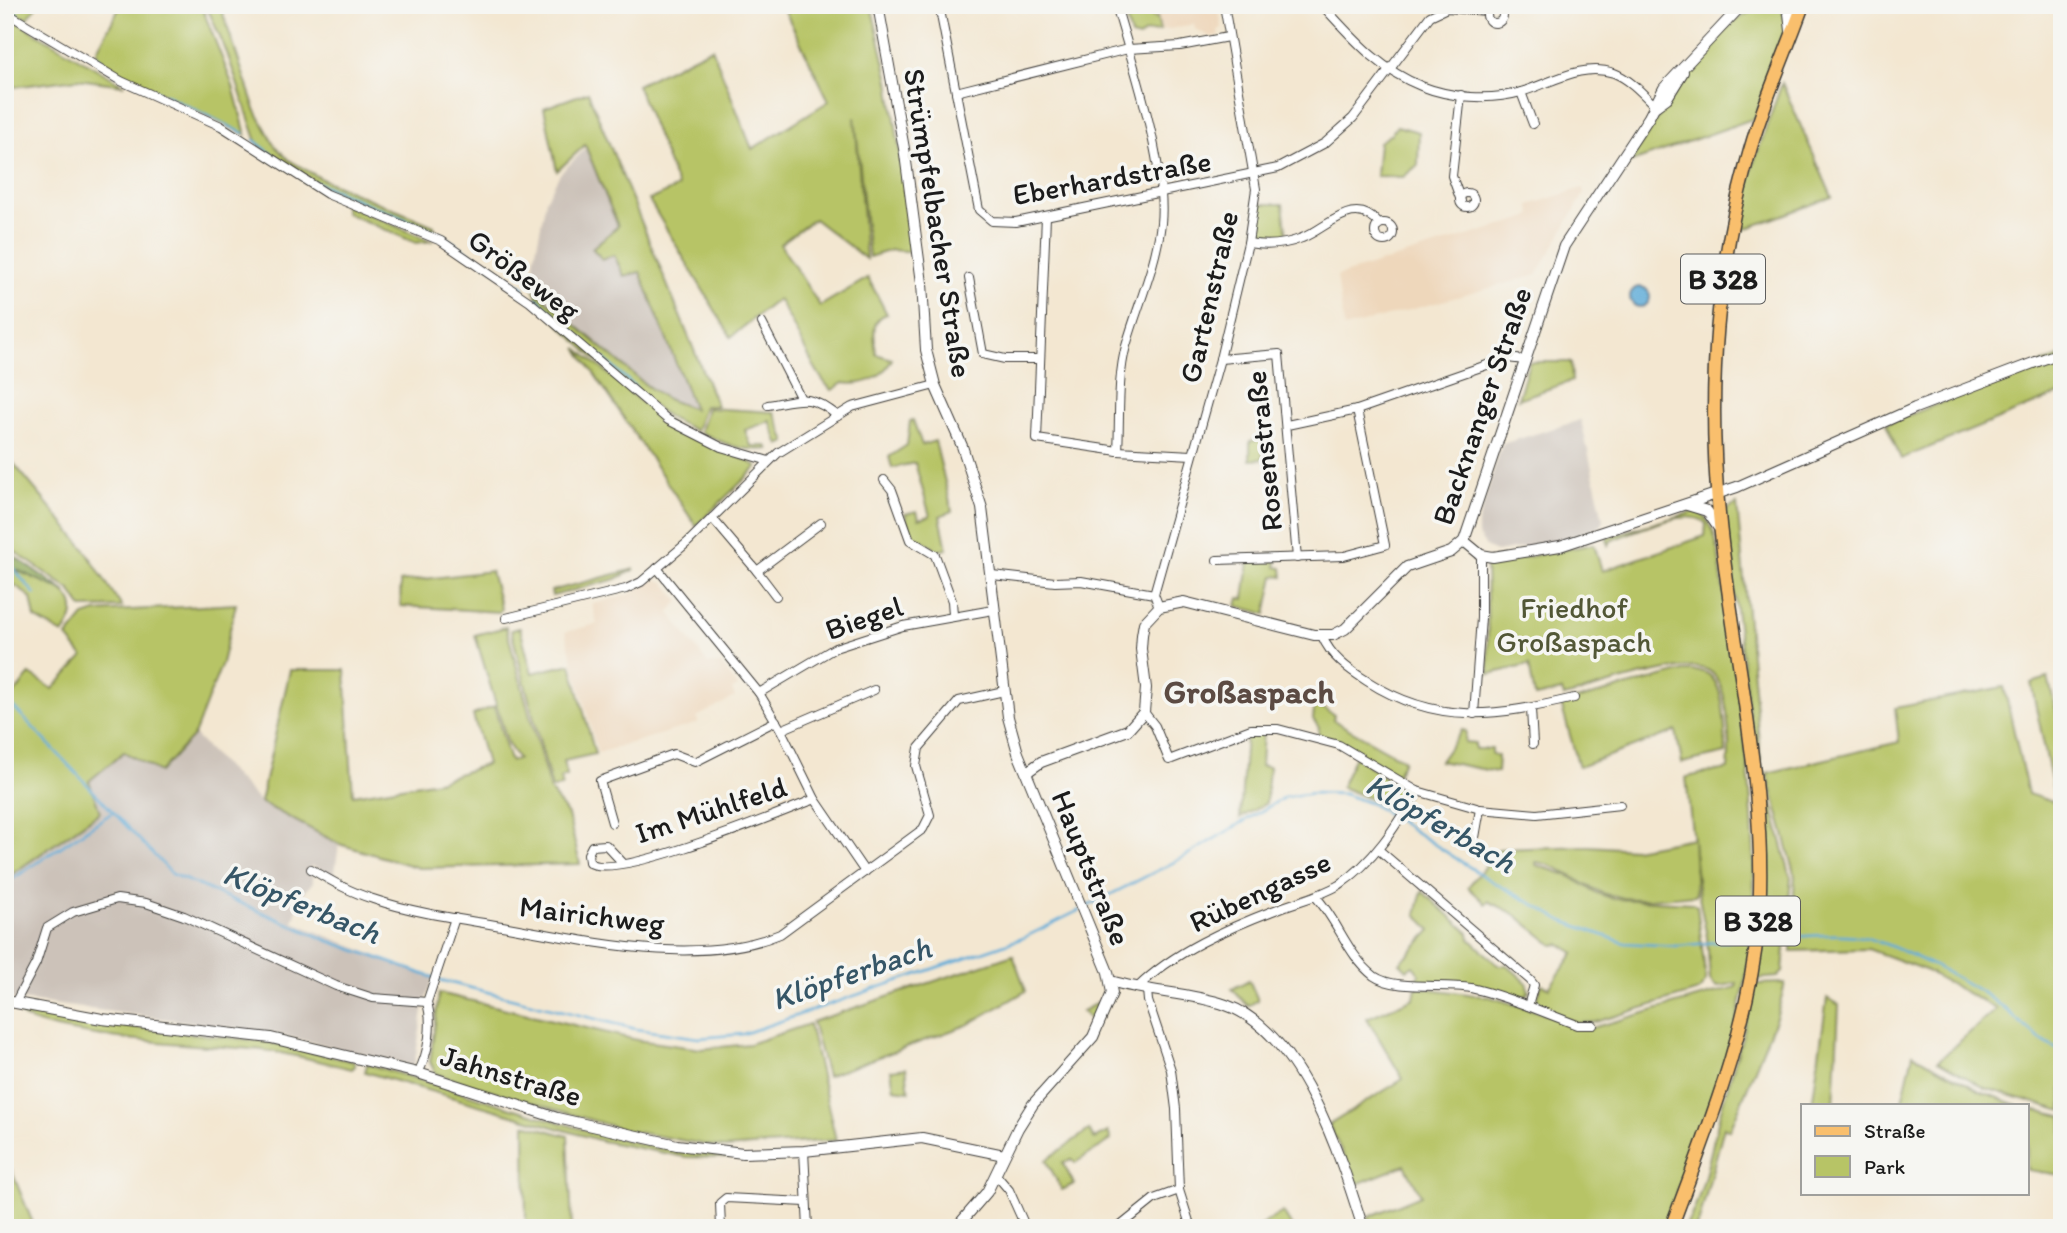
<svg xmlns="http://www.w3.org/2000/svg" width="2067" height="1233" font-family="Itim,sans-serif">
  <rect width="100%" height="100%" fill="#f6f6f2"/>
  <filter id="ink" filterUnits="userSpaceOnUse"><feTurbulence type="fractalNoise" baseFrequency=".0143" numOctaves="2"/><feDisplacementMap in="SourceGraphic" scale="14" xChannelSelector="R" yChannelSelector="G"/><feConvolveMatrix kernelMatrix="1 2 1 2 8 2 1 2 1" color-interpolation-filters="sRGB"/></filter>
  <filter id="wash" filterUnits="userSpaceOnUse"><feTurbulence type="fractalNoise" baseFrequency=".00686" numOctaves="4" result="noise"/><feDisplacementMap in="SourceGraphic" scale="28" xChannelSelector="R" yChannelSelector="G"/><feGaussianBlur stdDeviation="1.57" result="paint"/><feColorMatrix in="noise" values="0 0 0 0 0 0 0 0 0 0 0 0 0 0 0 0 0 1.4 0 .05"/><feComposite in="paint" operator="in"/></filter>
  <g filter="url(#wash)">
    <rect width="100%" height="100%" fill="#f3e7d1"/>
    <g fill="#eed7bb">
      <path d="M1144 5H1218L1222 28 1218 30 1219 36 1211 37 1195 29 1194 24 1160 31 1157 17 1154 18Z"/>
      <path d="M1583 188 1584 194 1537 275 1344 328 1337 276 1529 217 1532 214 1529 205Z"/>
      <path d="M654 579 664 582 679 601 669 612 708 664H721L738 687 732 690 735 697 697 717 698 723 598 753 565 632 597 624 592 604 630 594Z"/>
    </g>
    <g fill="#ccc2b9">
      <path d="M587 147 618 226 605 235 614 255 640 272 695 410 667 399 646 385 534 290V261L546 200 560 174Z"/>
      <path d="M1581 420 1603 519 1601 526 1558 542 1496 552 1487 548 1478 535V523L1502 444Z"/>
      <path d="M194 735 260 802 339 844 334 878 312 865 313 882 301 896 293 922 433 979 424 1005 414 1066 268 1032 5 998V879L100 812 89 781 125 752 160 772Z"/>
    </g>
    <g fill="#b7c466" stroke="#6a7041" stroke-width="2">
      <path d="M5 5H37L28 18 17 15Z"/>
      <path d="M121 5H201L233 86 246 135 97 62V50Z"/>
      <path d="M206 5H220L255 109 275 146 289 160 324 180 434 226 436 234 330 191 258 145 227 53Z"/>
      <path d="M782 5H871L889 81 915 252 892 250 869 257 855 117 866 259 814 219 780 244 820 306 868 278 887 314C869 319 875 339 876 354L892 359C882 379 864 386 843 383L832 390C817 381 792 319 778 299L731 337 649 200 678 187 637 85 712 48 752 149 829 101Z"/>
      <path d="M1122 5H1144L1154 18 1157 17 1160 31 1145 33 1139 38 1131 36Z"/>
      <path d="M1768 6 1783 10 1786 32 1755 118 1629 163C1657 120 1716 12 1768 6Z"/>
      <path d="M5 15 124 85 77 79 5 88Z"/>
      <path d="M1782 83 1832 197 1737 232 1753 165Z"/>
      <path d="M588 92 717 406H704L696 431C687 426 676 422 667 416 637 395 545 321 534 290L646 385 667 399 694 409 640 272 624 276 614 255 602 259 592 248 618 226 585 145 557 171 544 108Z"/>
      <path d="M1397 126 1419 132 1418 165 1403 177 1376 176 1379 142 1391 134Z"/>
      <path d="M343 204 431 241 416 243 346 213Z"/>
      <path d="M1260 204H1283L1287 237H1257L1256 226Z"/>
      <path d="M577 348C615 378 651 415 694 438 706 444 753 460 757 467L696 526Z"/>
      <path d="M2062 356V393L1901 459 1886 424Z"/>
      <path d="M1529 362H1571L1572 381 1518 399Z"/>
      <path d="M707 408 774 412 786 442 779 445 770 421 745 430 751 446H767L769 449C742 452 725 444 700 432Z"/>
      <path d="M913 420 922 445 935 441 952 511 940 516 947 549 936 551 933 546 911 535 905 514 917 511 919 519 930 516 915 463 892 468 889 457 907 445 910 421Z"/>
      <path d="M1262 440 1263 459 1250 460V441Z"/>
      <path d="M5 453 84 548 122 607 82 608 70 590 5 545Z"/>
      <path d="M1737 504 1761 764 1791 878 1783 971 1778 977 1756 979 1764 914 1765 838 1725 522V511Z"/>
      <path d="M1696 511C1712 519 1714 534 1718 550 1736 693 1772 849 1743 992 1727 1073 1692 1151 1663 1228H1372L1368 1217 1421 1195 1405 1165 1357 1184 1329 1125 1403 1079 1367 1018 1414 998 1416 987 1490 997 1592 1028 1736 987 1737 983 1716 987 1710 980 1707 937 1699 897 1686 777 1728 769C1730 747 1731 676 1705 669 1676 661 1595 689 1564 697L1562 691 1535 697 1529 665 1489 674 1486 565 1594 544 1602 571 1705 536 1706 524C1692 505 1634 532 1612 540L1608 545 1607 537Z"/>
      <path d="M1249 561H1277L1276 567 1282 568 1283 577 1274 576 1266 614 1237 606 1239 598 1244 599Z"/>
      <path d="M5 565C35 582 98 588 63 634L35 618 31 598 15 585 5 596Z"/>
      <path d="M635 569 616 579 552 596 551 591Z"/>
      <path d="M491 571 501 609 499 612 401 606 400 582Z"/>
      <path d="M236 604 222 663 194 735 160 772 124 752 89 781 100 812 5 879V694L12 697 30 674 53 689 83 657 67 637 84 616 96 612Z"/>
      <path d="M506 627 550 790 568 815 580 864 419 868 339 844 260 802 290 670H345L353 795 438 781 487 764 473 715 494 706 510 761 518 759 508 744 475 635Z"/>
      <path d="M520 628 532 673 571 664 595 754 564 761 567 776 560 778 562 786 552 789 511 630Z"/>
      <path d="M1684 671C1691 671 1701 670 1706 673 1726 682 1725 734 1726 753L1682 763 1676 731 1579 767 1561 704Z"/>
      <path d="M2048 678 2062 734V1111L1985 1088 1938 1061 1996 1009 1925 970 1868 949 1791 951 1795 874 1767 773 1899 742 1895 708 2004 687 2028 794 2056 803 2031 683Z"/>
      <path d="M1315 703 1334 715 1333 720 1404 760 1396 777 1350 747 1318 734 1319 728 1313 719Z"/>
      <path d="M1462 730 1466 731 1465 742 1475 743V749H1492V755L1498 756 1497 772 1440 761Z"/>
      <path d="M1263 731 1261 766 1269 767 1266 803 1240 818 1246 736 1251 732Z"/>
      <path d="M1355 756 1407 794 1397 817 1376 801 1341 787Z"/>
      <path d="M1693 838 1696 895C1668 897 1636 903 1609 895 1583 888 1564 866 1536 862V865L1567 875 1597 893 1614 899 1693 903 1697 906 1706 981 1699 991 1596 1022 1577 1023 1535 1005 1542 984 1549 988 1574 953 1560 944 1553 945 1513 913 1488 901 1486 904 1468 887 1499 849 1589 846 1634 849Z"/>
      <path d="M1422 891 1469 933 1470 939 1498 965H1507L1526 982 1529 992 1520 1001 1464 983 1414 981 1420 975 1413 966 1407 970 1400 963 1431 930 1416 914Z"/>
      <path d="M1013 955 1026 991 967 1025 827 1076 812 1022Z"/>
      <path d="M1249 980 1258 1000 1248 1006 1232 989Z"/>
      <path d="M1785 983 1777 1015 1730 1130 1724 1127 1699 1221 1695 1228H1685C1707 1188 1711 1142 1724 1099 1735 1061 1748 1024 1755 984Z"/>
      <path d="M439 993 637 1040 701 1049 749 1044 809 1024 836 1140 724 1148 625 1130 436 1074 430 1062Z"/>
      <path d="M1827 998 1839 1005 1834 1105H1812Z"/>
      <path d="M1101 1001 1093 1022 1082 1011Z"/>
      <path d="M17 1010 75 1021 262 1041 355 1062V1066L352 1069C322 1062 293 1054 262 1050 225 1046 26 1038 17 1010Z"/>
      <path d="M1913 1054 1980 1091 2017 1105H1901Z"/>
      <path d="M367 1064 591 1132 659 1148 726 1155 728 1158 685 1157 602 1141 365 1072Z"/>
      <path d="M906 1068 909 1091 894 1089 891 1070Z"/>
      <path d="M2027 1108 2062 1116V1175L2027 1170Z"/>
      <path d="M525 1124 568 1136 572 1228H526Z"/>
      <path d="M1089 1130 1094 1139 1108 1132 1111 1140 1075 1163 1072 1159 1063 1163 1074 1184 1062 1190 1046 1160Z"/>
      <path d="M5 1155 35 1228H13L5 1211Z"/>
      <path d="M1283 1212 1293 1228H1256Z"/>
    </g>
    <path fill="#91aa5b" stroke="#56633c" stroke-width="2" d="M5 550 66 592 5 565Z"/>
    <circle fill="#5eacd8" stroke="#3d647a" stroke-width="2" cx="1640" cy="297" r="10"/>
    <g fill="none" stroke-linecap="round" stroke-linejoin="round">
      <g stroke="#5eacd8" stroke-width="2.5">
        <path d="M5 6 18 13"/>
        <path d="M97 56C106 74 141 84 158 92"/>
        <path d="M164 94 243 133"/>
        <path d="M254 140 274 156"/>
        <path d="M315 182 440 234 524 288"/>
        <path d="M537 299 636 388"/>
        <path d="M5 559 35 594"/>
        <path d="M5 698 172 874 329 941 443 981 636 1029 699 1038 743 1034 1023 938 1080 910"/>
        <path d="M5 884 113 812"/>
        <path d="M1086 907 1182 858 1285 797 1314 793 1344 794 1372 804 1488 879 1563 921 1625 943 1678 946 1736 940"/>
        <path d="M1775 938C1804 937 1839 931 1867 938 1900 947 1970 982 1997 1003 2018 1018 2037 1042 2062 1051"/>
      </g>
    </g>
  </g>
  <g filter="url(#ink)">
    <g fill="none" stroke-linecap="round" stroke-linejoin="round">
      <defs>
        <g id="minor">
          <path d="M939 5 979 210 992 221 1016 222 1278 168 1325 143 1353 118 1430 16 1447 8 1487 11"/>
          <path d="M1116 5C1132 62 1167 166 1161 223 1156 266 1138 304 1126 346 1117 379 1120 417 1118 451"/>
          <path d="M1322 5C1352 37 1378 69 1421 86 1451 98 1490 101 1521 92 1552 83 1581 62 1614 73 1630 79 1644 95 1656 107"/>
          <circle cx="1495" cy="15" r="8"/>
          <path d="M5 12 121 81 221 126 327 194 441 241 530 302 668 420 721 447 769 461"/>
          <path d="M956 92 1128 49 1180 46 1228 37"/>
          <path d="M1521 92 1533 124"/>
          <circle cx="1467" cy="200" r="7"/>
          <path d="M1461 201 1452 176 1461 95"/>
          <path d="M1046 216 1037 439 1118 451 1192 455"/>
          <circle cx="1384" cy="232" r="9"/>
          <path d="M1248 243C1266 246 1285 245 1302 238 1328 228 1354 194 1379 224"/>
          <path d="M969 278 983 354 1005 359H1040"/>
          <path d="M762 323 801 399"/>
          <path d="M1220 359 1279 354 1297 558"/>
          <path d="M768 405C802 399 809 393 838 416"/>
          <path d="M1287 425 1357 410 1507 358 1525 360"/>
          <path d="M884 480 892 490 910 540 935 555 952 601 953 615"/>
          <path d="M712 518 757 571 821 523"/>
          <path d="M1217 560 1344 556 1385 545 1357 410"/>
          <path d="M657 568 759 693 781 730 815 799 865 872"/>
          <path d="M757 571 776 596"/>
          <path d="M992 575 1055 582 1081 581 1154 594 1159 607"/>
          <path d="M1154 594 1220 359 1248 243 1256 189 1224 5"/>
          <path d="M506 618 626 589 641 582 688 542 778 453 852 407 935 385"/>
          <path d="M1322 636C1331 657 1348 669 1367 681 1437 726 1497 716 1574 698"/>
          <path d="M759 693 835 648 903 626 993 610"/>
          <path d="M1531 709 1533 744"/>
          <path d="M1144 712 1155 726 1169 760 1251 729H1278L1339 745 1417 791 1480 809 1537 814 1620 805"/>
          <path d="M1474 714 1481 618V555"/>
          <path d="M781 730 874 690"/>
          <path d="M1480 809 1473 849 1480 855 1496 858"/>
          <path d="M612 823 600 781 674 754 695 762 776 721"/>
          <path d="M1379 850 1530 980 1534 985 1528 1006 1577 1025H1593"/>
          <path d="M622 862 606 845 592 846 588 854 589 862C612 883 782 812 815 799"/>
          <path d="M311 869C331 881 350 892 373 899 414 913 460 919 502 926 587 941 698 968 780 934L923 829 930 815 916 766 919 748 959 701 1004 691"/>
          <path d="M1316 897C1338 921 1348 956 1374 976 1395 991 1444 983 1471 988 1490 992 1509 999 1528 1006"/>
          <path d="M1137 988C1173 952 1228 928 1275 910 1297 901 1319 897 1339 885 1374 862 1396 826 1417 791"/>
          <path d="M1147 990 1148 1001 1171 1070 1176 1109 1179 1190 1191 1228"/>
          <path d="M15 1003 36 963 47 928 73 912 117 899 146 903 184 916 336 986 373 998 427 1002"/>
          <path d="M418 1073C429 1053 433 1023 427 1002L455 918"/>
          <path d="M804 1151 808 1228"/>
          <path d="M997 1176 1009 1190 1026 1228"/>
          <path d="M721 1228 720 1203 726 1198 806 1202"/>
          <path d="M1118 1228 1154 1199 1179 1190"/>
        </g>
        <g id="tertiary">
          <path d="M878 5 905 154 922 283 926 350 935 385 962 446 982 508 1008 717 1018 753 1108 972 1112 993 1093 1037 1033 1104 1018 1128 987 1192 956 1228"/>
          <path d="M1784 5 1789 13 1791 31"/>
          <path d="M1656 106 1667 98 1683 72"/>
          <path d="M1687 505 1707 511 1718 527"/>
          <path d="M1464 541 1481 555 1493 557 1560 546 1737 487 1915 408 2062 352"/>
          <path d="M1027 772 1041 762 1128 730 1144 712 1146 688 1141 649 1142 635 1144 623 1159 607 1184 602 1314 635H1333L1345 629 1407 567 1451 552 1464 541 1564 246 1649 117 1664 88 1742 5"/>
          <path d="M1111 981C1149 993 1189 992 1226 1005 1302 1032 1341 1158 1363 1228"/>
          <path d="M5 1001 102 1019 271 1038 418 1073 557 1118 677 1145 743 1153 804 1151 922 1138 1004 1155"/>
        </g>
        <path id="primary" d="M1671 1228C1707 1130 1748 1032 1758 927 1770 793 1731 648 1719 514 1708 397 1715 278 1746 165 1760 110 1784 58 1803 5"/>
      </defs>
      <use href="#minor" stroke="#3c3a37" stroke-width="10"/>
      <use href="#tertiary" stroke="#3c3a37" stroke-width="12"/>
      <use href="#primary" stroke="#3c3a37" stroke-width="15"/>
      <use href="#minor" stroke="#fff" stroke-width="8"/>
      <use href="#tertiary" stroke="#fff" stroke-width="10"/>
      <use href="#primary" stroke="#f9bf6d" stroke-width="12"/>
    </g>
  </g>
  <g text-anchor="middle" stroke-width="7" stroke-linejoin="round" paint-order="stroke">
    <g fill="#f6f6f2" stroke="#5d5d5c" stroke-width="2">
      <rect x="1681" y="254.5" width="84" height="49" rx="5"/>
      <rect x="1716" y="896.5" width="84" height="49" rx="5"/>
    </g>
    <g font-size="28" font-weight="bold" fill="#1c1c1c">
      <text x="1723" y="289">B 328</text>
      <text x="1758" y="931">B 328</text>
    </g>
    <g font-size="30" fill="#1c1c1c" stroke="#f6f6f2">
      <text transform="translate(1112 178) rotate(-10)" y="10">Eberhardstraße</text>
      <text transform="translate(938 223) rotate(81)" y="10">Strümpfelbacher Straße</text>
      <text transform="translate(524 275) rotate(37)" y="10">Größeweg</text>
      <text transform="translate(1209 297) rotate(-77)" y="10">Gartenstraße</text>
      <text transform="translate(1482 406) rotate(-71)" y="10">Backnanger Straße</text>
      <text transform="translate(1264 451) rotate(-96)" y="10">Rosenstraße</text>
      <text transform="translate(864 618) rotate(-19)" y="10">Biegel</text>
      <text transform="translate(711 810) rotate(-18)" y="10">Im Mühlfeld</text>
      <text transform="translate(1091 868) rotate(68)" y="10">Hauptstraße</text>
      <text transform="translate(1260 892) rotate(-25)" y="10">Rübengasse</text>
      <text transform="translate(592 915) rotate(7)" y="10">Mairichweg</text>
      <text transform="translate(511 1076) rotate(17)" y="10">Jahnstraße</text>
    </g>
    <g font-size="30" fill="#525736" stroke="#f6f6f2">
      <text x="1574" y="618">Friedhof<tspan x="1574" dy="34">Großaspach</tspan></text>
    </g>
    <g font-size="32" font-style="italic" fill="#365667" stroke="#f6f6f2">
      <text transform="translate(1441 823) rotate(30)" y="11">Klöpferbach</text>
      <text transform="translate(302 903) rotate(22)" y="11">Klöpferbach</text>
      <text transform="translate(851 973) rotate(-19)" y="11">Klöpferbach</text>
    </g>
    <g font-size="33" font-weight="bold" fill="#5c4b43" stroke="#f6f6f2">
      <text x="1249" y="703">Großaspach</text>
    </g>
  </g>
  <rect width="2067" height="1233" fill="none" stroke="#f6f6f2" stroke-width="28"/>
  <rect x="1801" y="1104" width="228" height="91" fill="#f6f6f2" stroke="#9f9f9c" stroke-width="2"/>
  <rect x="1815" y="1126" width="35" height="10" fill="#f9bf6d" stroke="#9f9f9c" stroke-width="2"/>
  <text x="1864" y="1138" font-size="21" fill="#1c1c1c">Straße</text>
  <rect x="1815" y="1156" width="35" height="21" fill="#b7c466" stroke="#9f9f9c" stroke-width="2"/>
  <text x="1864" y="1174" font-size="21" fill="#1c1c1c">Park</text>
</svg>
